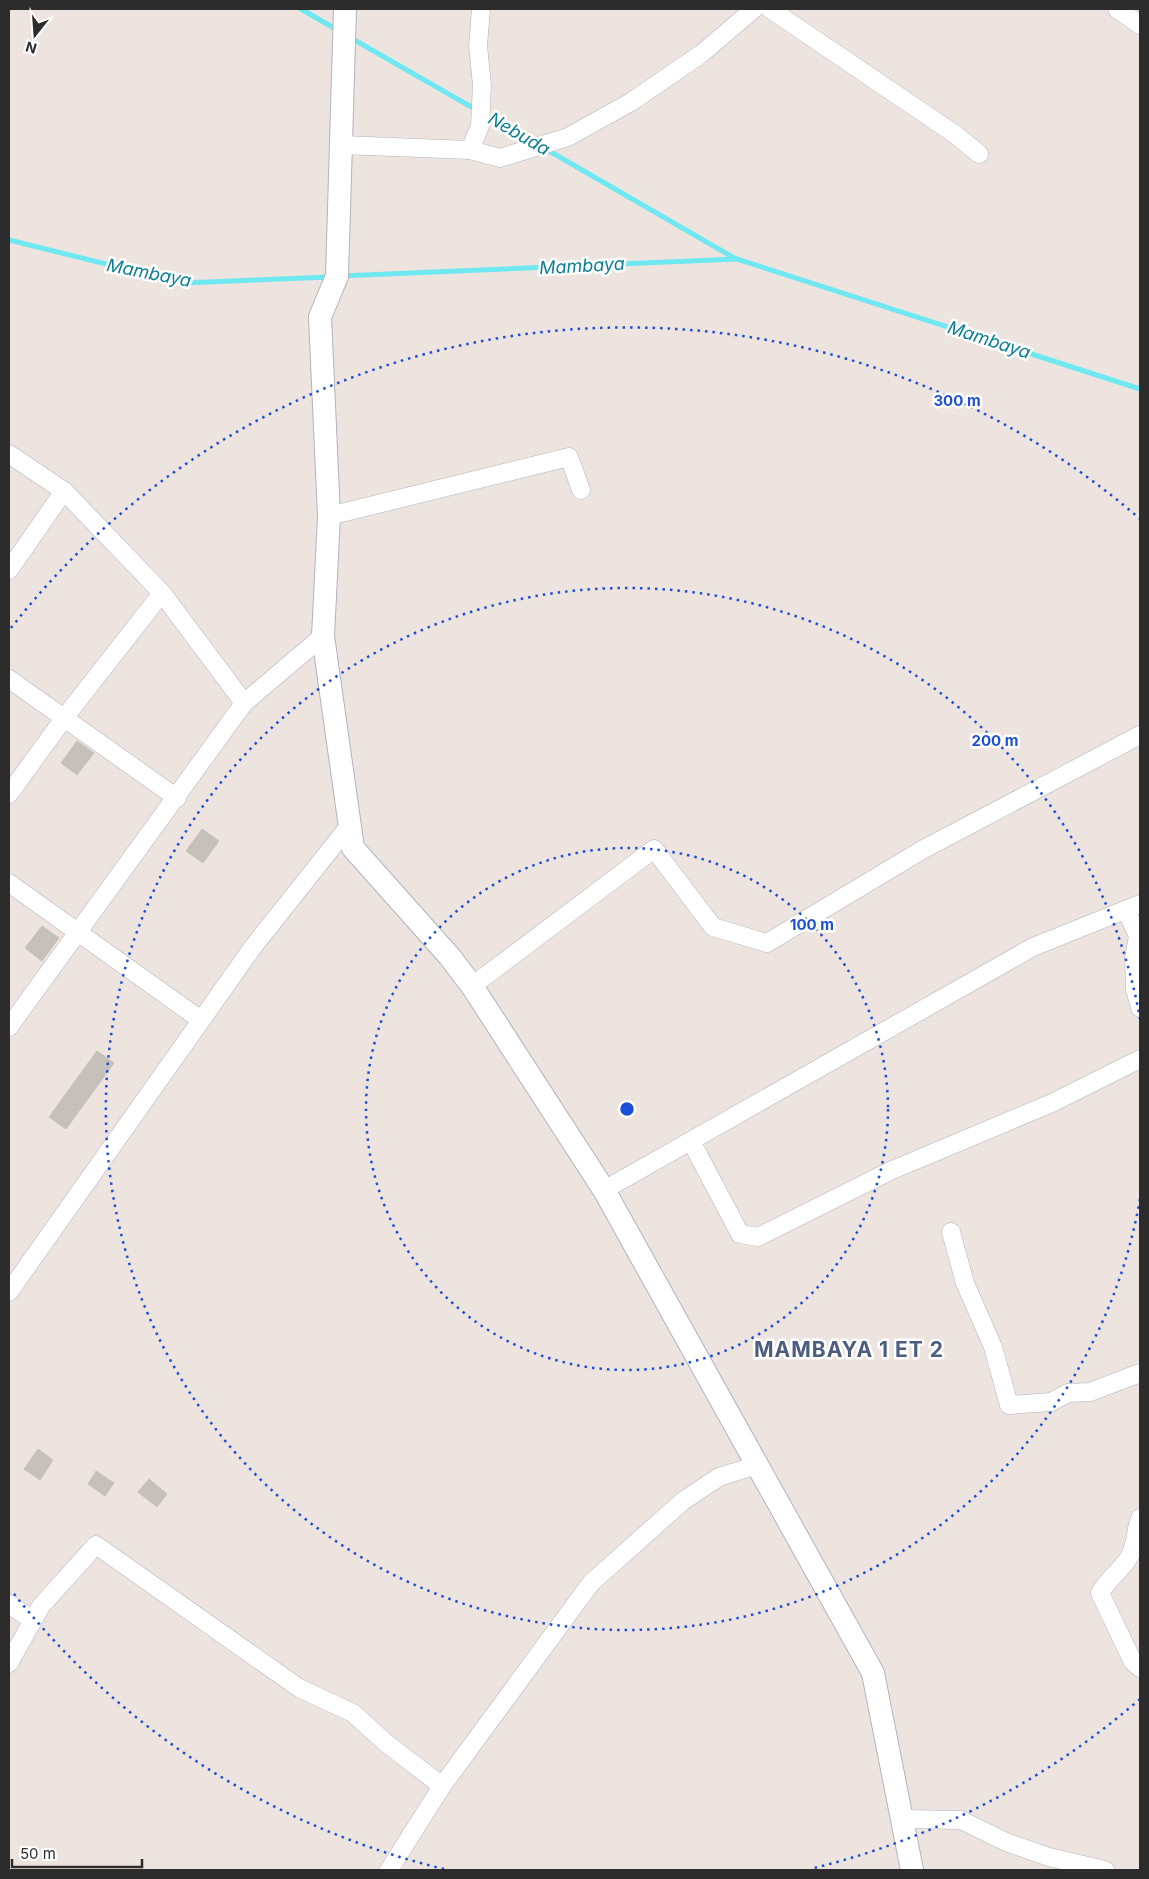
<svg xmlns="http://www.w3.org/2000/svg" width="1149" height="1879" font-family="Inter,sans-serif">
  <rect width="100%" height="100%" fill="#eee4df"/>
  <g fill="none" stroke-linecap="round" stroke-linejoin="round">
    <g stroke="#70e8f2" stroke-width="5">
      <path d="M301 9 339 31"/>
      <path d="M351 38 534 143"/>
      <path d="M544 148 736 259"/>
      <path d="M9 240 183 283 330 277"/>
      <path d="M341 276 737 259 1140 389"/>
    </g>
  </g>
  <g fill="#c6c0ba" stroke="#cac0b8">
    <path d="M77 741 94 753 77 775 61 763Z"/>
    <path d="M202 829 219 841 203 863 186 851Z"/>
    <path d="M42 926 59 938 42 961 25 948Z"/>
    <path d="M97 1051 114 1063 66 1129 49 1117Z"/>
    <path d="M38 1449 53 1460 40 1480 24 1469Z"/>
    <path d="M96 1471 114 1483 105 1496 88 1484Z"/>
    <path d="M149 1479 167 1494 157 1507 138 1492Z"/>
  </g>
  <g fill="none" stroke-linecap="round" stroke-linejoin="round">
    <defs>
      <g id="minor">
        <path d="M770 9 956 135 979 154"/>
        <path d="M1117 9 1140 25"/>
        <path d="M341 145 470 150 500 158 568 137 631 102 701 54 754 9"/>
        <path d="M470 150 480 126 482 85 478 46 481 9"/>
        <path d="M9 454 64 491 162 593 244 703"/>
        <path d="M329 516 569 457 581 490"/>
        <path d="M9 570 64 491"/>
        <path d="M9 679 177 798"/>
        <path d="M9 794 65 717 162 593"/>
        <path d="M9 883 201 1020"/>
        <path d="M1126 910 1138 936 1134 958 1135 989 1140 1008"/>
        <path d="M472 986 654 849 713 927 767 943 922 850 1140 735"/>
        <path d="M9 1027 244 703 323 636"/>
        <path d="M691 1141 740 1234 758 1237 890 1171 1052 1103 1140 1059"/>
        <path d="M604 1190 1033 947 1140 904"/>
        <path d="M951 1232 965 1283 993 1347 1009 1405 1051 1402 1068 1393 1090 1392 1140 1373"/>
        <path d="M9 1292 253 947 349 826"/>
        <path d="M1140 1518C1134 1533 1138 1543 1128 1559 1120 1571 1108 1579 1100 1593L1133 1662 1140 1668"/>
        <path d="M9 1604 32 1620"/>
        <path d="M9 1663 41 1606 96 1545 299 1688 353 1713 386 1743 442 1786 389 1870"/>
        <path d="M442 1786 591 1583 683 1501 719 1477 757 1465"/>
        <path d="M902 1819 961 1820 1006 1842 1049 1857 1105 1870"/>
      </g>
      <path id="tertiary" d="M345 9 337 276 320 317 329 516 323 636 353 848 450 957 472 986 604 1190 873 1673 912 1870"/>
    </defs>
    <use href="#minor" stroke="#afb4bc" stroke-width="19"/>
    <use href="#tertiary" stroke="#afb4bc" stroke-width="24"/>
    <use href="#minor" stroke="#fff" stroke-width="18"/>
    <use href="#tertiary" stroke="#fff" stroke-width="22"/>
  </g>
  <g fill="none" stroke="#1d4ed8" stroke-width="2.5" stroke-dasharray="2.5 5">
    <circle cx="627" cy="1109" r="261"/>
    <path d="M1140 1199A521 521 0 1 1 1140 1019"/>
    <path d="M1140 1699A782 782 0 0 1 810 1869M444 1869A782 782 0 0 1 11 1590M11 628A782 782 0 0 1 1140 519"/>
  </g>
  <g text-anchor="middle" stroke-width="5" stroke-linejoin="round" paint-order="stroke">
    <g font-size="18" font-style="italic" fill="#0b7f94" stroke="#fff">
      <text transform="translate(519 134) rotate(30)" y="6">Nebuda</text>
      <text transform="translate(582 266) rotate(-3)" y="6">Mambaya</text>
      <text transform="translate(149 273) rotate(11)" y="6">Mambaya</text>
      <text transform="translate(989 340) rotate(18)" y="6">Mambaya</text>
    </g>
    <g font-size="21" font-weight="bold" letter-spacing="1" fill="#4b5e7f" stroke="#fff">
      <text x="849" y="1357">MAMBAYA 1 ET 2</text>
    </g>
  </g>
  <circle cx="627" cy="1109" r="8" fill="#1d4ed8" stroke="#fff" stroke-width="2.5"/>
  <g font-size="15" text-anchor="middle" font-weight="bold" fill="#1d4ed8" stroke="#fff" stroke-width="5" stroke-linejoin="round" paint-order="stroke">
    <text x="957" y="406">300 m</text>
    <text x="995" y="746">200 m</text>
    <text x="812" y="930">100 m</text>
  </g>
  <rect width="1149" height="1879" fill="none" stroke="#2c2c2c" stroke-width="20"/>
  <g transform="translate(35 35) rotate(197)" stroke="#ffffff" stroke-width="4" paint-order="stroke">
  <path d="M0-4L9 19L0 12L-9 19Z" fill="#2c2c2c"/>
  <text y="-8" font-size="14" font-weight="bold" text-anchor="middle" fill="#2c2c2c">N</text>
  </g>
  <path d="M12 1859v8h130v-8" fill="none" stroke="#2c2c2c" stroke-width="2.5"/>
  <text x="20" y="1859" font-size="15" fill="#2c2c2c" stroke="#ffffff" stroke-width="4" paint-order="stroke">50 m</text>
</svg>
